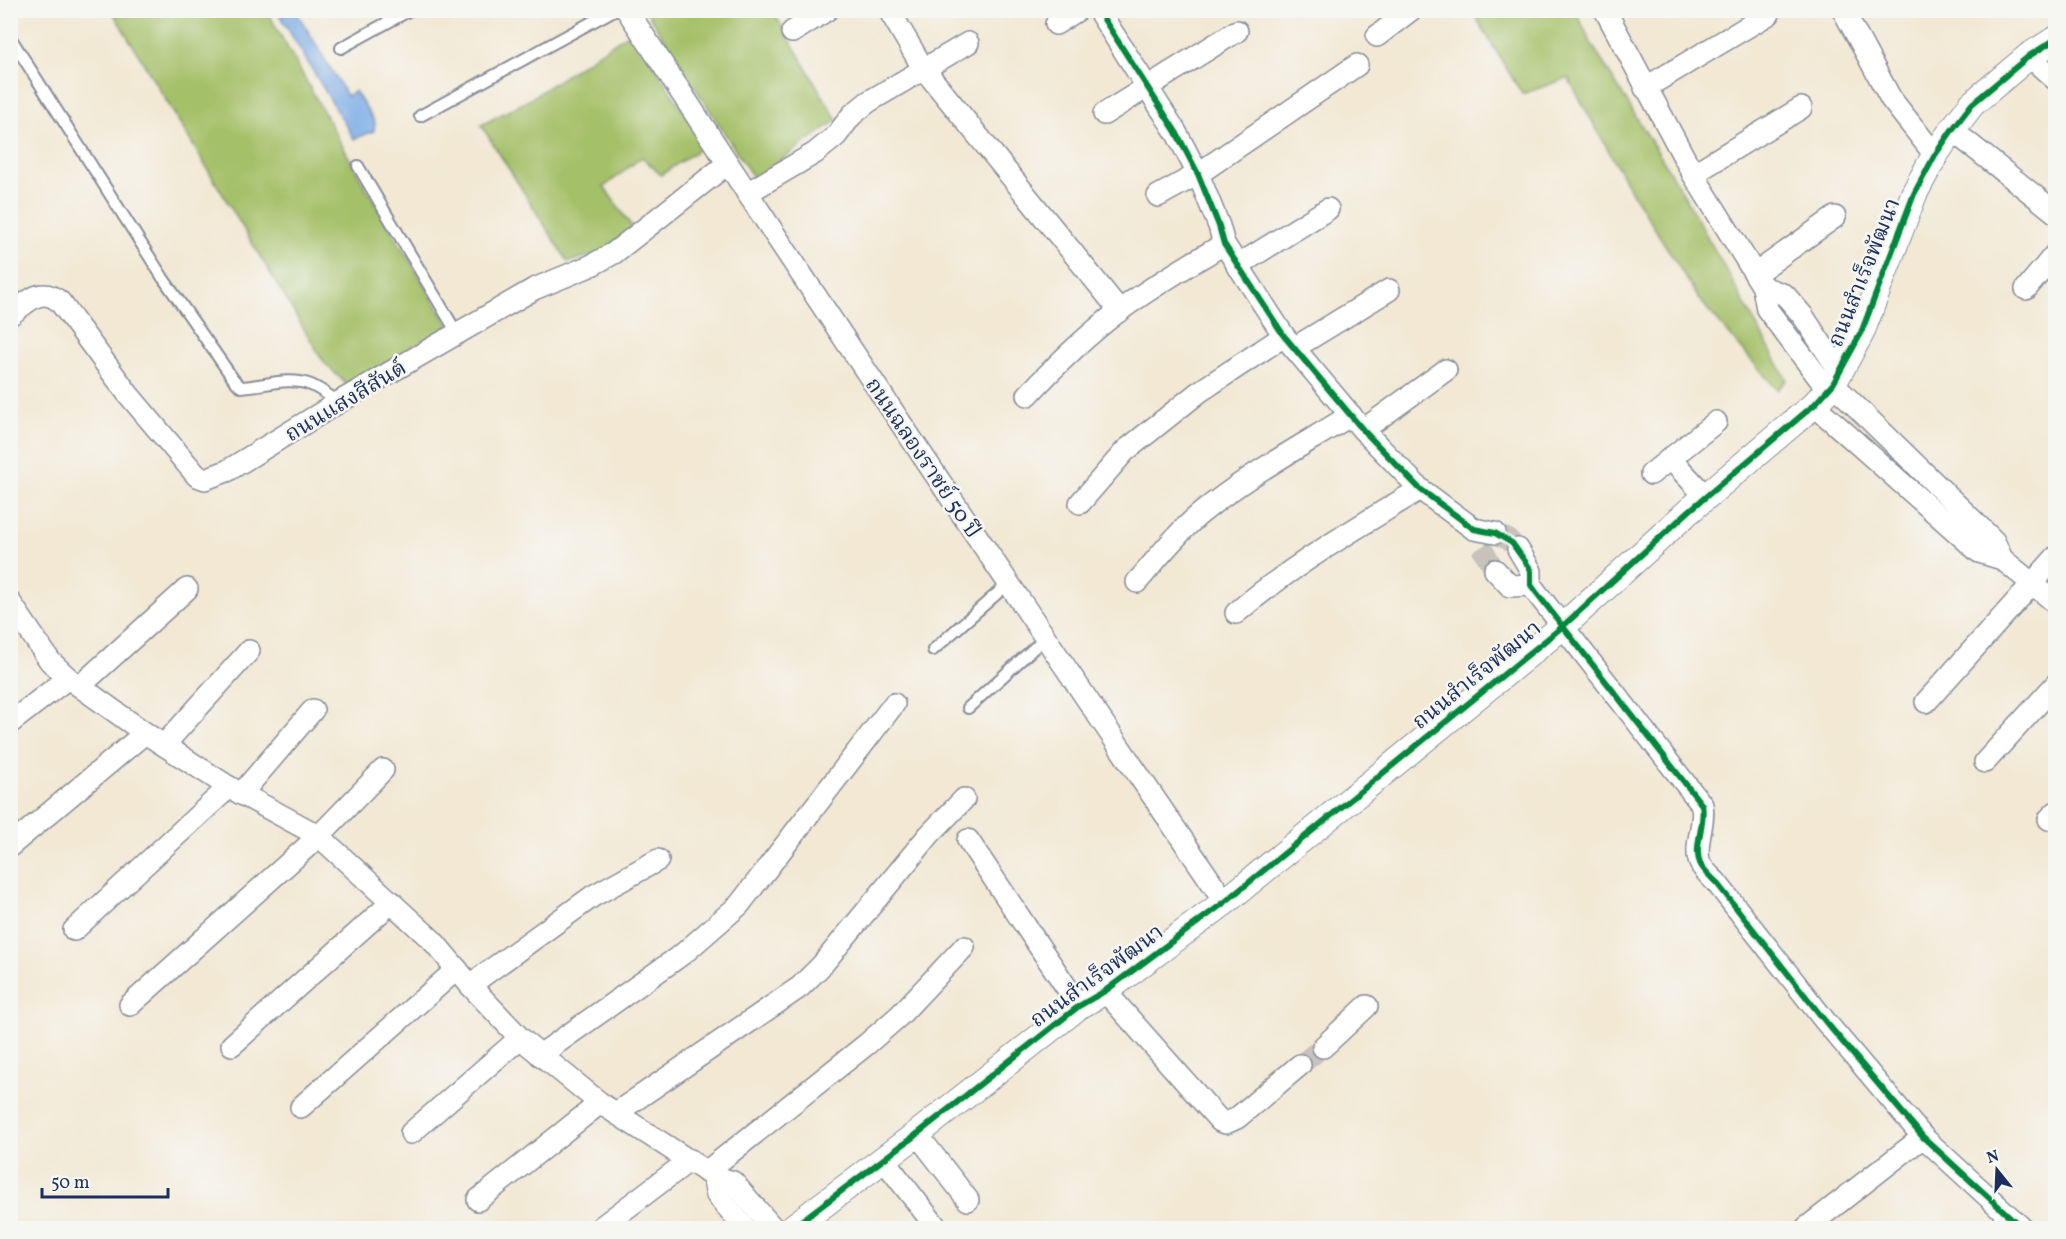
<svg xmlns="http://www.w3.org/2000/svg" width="2066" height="1239" font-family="Vollkorn,'Noto Serif Thai',serif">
  <rect width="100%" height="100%" fill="#f6f6f2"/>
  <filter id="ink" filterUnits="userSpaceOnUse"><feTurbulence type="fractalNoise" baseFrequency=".0167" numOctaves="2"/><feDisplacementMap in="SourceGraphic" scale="12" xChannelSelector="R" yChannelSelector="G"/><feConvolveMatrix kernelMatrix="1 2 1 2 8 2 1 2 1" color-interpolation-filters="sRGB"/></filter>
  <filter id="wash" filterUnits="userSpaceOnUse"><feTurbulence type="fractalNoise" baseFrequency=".008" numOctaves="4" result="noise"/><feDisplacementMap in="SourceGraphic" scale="24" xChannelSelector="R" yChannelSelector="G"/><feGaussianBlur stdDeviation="1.35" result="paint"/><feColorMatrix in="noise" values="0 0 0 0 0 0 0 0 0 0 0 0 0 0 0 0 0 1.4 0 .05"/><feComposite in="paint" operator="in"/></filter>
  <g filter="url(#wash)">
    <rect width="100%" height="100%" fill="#f2e8d3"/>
    <g fill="#a4c067" stroke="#607862" stroke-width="1.5">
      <path d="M112 11H267L365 186 451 329 348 386 324 362Z"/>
      <path d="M646 11H773L837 120 754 179Z"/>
      <path d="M1472 11H1576L1591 43 1684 195 1787 380 1777 390 1699 299 1630 189 1568 78 1522 94Z"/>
      <path d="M632 31 705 145 661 175 642 157 604 187 633 228 601 253 568 262 481 125 527 101Z"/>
    </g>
    <path fill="#7cace6" stroke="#4c6ea2" stroke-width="1.5" d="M277 11H296L347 96 355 91 375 122 374 131 354 139Z"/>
  </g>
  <g filter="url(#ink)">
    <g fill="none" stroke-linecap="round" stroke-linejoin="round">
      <g stroke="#c7c3bc" stroke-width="21" stroke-dasharray="21 10" stroke-linecap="butt">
        <path d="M1495 533 1509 540 1518 549"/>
        <path d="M1481 547 1495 570"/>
        <path d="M1300 1065 1323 1047"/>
      </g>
      <defs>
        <g id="service">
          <path d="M10 37 163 278 234 380 241 387C264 386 289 376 311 385 321 389 330 397 339 402"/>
          <path d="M341 48 410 10"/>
          <path d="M420 116 614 10"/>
          <path d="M358 166 457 333"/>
          <path d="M933 650 1009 583"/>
          <path d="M968 708 1045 638"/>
        </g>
        <g id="minor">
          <path d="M627 10C823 310 1023 606 1225 902"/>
          <path d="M889 10 923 68 1120 311"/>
          <path d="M1098 10 1176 132 1198 174 1219 226 1224 244 1284 336 1363 430 1420 489 1474 529 1495 533"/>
          <path d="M1605 10 1693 174 1763 287 1767 309 1828 390"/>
          <path d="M1843 10 1891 99 1935 155"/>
          <path d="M1056 24 1078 10"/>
          <path d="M792 32 827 10"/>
          <path d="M1377 36 1411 10"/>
          <path d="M2029 56 2056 80"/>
          <path d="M1645 88 1769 14"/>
          <path d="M1104 114 1237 31"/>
          <path d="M1952 130 2056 213"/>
          <path d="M1693 174 1801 108"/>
          <path d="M747 193 815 153 836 136 852 115 868 102 968 43"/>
          <path d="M1158 196 1198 174 1357 65"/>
          <path d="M1237 266 1328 209"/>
          <path d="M1755 274 1835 217"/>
          <path d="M1763 287 1785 295 1803 316 1840 372"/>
          <path d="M2026 289 2056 253"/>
          <path d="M10 315C27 303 40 285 60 302L128 394 197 476 205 479 227 471 339 402 534 289 590 266 614 253 727 164"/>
          <path d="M1294 348 1389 290"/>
          <path d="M1833 384 1994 541 2002 559"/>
          <path d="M1028 395C1056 365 1086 336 1119 311 1152 286 1189 265 1224 244"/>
          <path d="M1814 405 1979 552 2002 559 2056 603"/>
          <path d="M1363 430 1446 370"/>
          <path d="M1670 458 1706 497"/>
          <path d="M1651 474 1716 422"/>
          <path d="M1080 503 1125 451 1199 392 1284 336"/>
          <path d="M1518 549 1531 571V585L1536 592 1702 805C1706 823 1693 846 1700 863 1703 870 1711 877 1716 882L1825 1021 1923 1137 2022 1228"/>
          <path d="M1495 570 1510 586 1531 585"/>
          <path d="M1137 582C1157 559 1176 534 1200 514 1246 476 1300 447 1351 415"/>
          <path d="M10 602 50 661 68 678 145 733 229 787 319 836 433 941 470 985 520 1038 600 1103 713 1176 733 1182 773 1228"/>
          <path d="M1236 613C1292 565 1357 528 1420 489"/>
          <path d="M80 686 187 589"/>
          <path d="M1926 702 2056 557"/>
          <path d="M10 723 68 678"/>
          <path d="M164 745 249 651"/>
          <path d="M1985 762 2056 684"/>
          <path d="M241 794 313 710"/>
          <path d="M2049 819 2056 812"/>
          <path d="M968 840 1079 1006"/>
          <path d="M10 846 145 733"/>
          <path d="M74 930 229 787"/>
          <path d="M470 985 593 896 658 860"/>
          <path d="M1105 991 1220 1121 1226 1123 1237 1118 1300 1065"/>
          <path d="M130 1005 319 836 383 770"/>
          <path d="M232 1045 392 902"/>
          <path d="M1323 1047 1367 1006"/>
          <path d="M540 1055 684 953 739 905 894 704"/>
          <path d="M301 1107 457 969"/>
          <path d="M616 1113 800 987 822 965 929 835 964 799"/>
          <path d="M411 1133 520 1038"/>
          <path d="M917 1134 968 1200"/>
          <path d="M884 1160 937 1228"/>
          <path d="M706 1172 867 1044 900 1015 964 947"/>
          <path d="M713 1176 717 1195 745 1228"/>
          <path d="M478 1200 600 1103"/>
          <path d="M600 1228 690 1160"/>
          <path d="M1806 1228 1923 1137"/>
        </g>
        <path id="tertiary" d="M792 1228 917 1134 1079 1006 1105 991 1225 902 1562 627 1689 511 1814 405 1833 384 1861 333 1914 194 1935 155 1952 130 1972 104 2029 56 2056 39"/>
      </defs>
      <use href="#service" stroke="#868c98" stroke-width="14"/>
      <use href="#minor" stroke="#868c98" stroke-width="24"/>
      <use href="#tertiary" stroke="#868c98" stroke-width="28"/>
      <use href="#service" stroke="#fff" stroke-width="10"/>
      <use href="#minor" stroke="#fff" stroke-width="21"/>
      <use href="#tertiary" stroke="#fff" stroke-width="26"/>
      <defs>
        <g id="cycleway">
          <path d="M1098 10 1176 132 1198 174 1219 226 1224 244 1284 336 1363 430 1420 489 1474 529 1495 533 1512 543 1529 567 1531 571V585L1536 592 1702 805C1706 823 1693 846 1700 863 1703 870 1711 877 1716 882L1825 1021 1923 1137 2022 1228"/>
          <path d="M792 1228 917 1134 1079 1006 1105 991 1225 902 1562 627 1689 511 1814 405 1833 384 1861 333 1914 194 1935 155 1952 130 1972 104 2029 56 2056 39"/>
        </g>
      </defs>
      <use href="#cycleway" stroke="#f6f6f2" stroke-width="10"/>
      <use href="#cycleway" stroke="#00873e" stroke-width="6"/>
    </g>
  </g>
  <g text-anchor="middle" stroke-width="5" stroke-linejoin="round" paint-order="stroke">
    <g font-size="22" fill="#1b2f5e" stroke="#f6f6f2">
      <text transform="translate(1863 272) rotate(-68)" y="8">ถนนสำเร็จพัฒนา</text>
      <text transform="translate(345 400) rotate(-31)" y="8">ถนนแสงสีสันต์</text>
      <text transform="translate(924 457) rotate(56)" y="8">ถนนฉลองราชย์ 50 ปี</text>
      <text transform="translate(1476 674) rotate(-39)" y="8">ถนนสำเร็จพัฒนา</text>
      <text transform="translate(1096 975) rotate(-36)" y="8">ถนนสำเร็จพัฒนา</text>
    </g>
  </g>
  <rect width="2066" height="1239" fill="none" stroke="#f6f6f2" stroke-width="36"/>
  <g transform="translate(1997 1170) rotate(342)" stroke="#f6f6f2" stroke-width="4.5" paint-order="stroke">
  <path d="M0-4.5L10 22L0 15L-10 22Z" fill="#1b2f5e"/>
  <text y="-9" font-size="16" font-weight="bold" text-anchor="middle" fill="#1b2f5e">N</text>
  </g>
  <path d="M42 1188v9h126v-9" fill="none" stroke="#1b2f5e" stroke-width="3"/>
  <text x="51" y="1188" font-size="18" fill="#1b2f5e" stroke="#f6f6f2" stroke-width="4.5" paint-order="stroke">50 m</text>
</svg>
